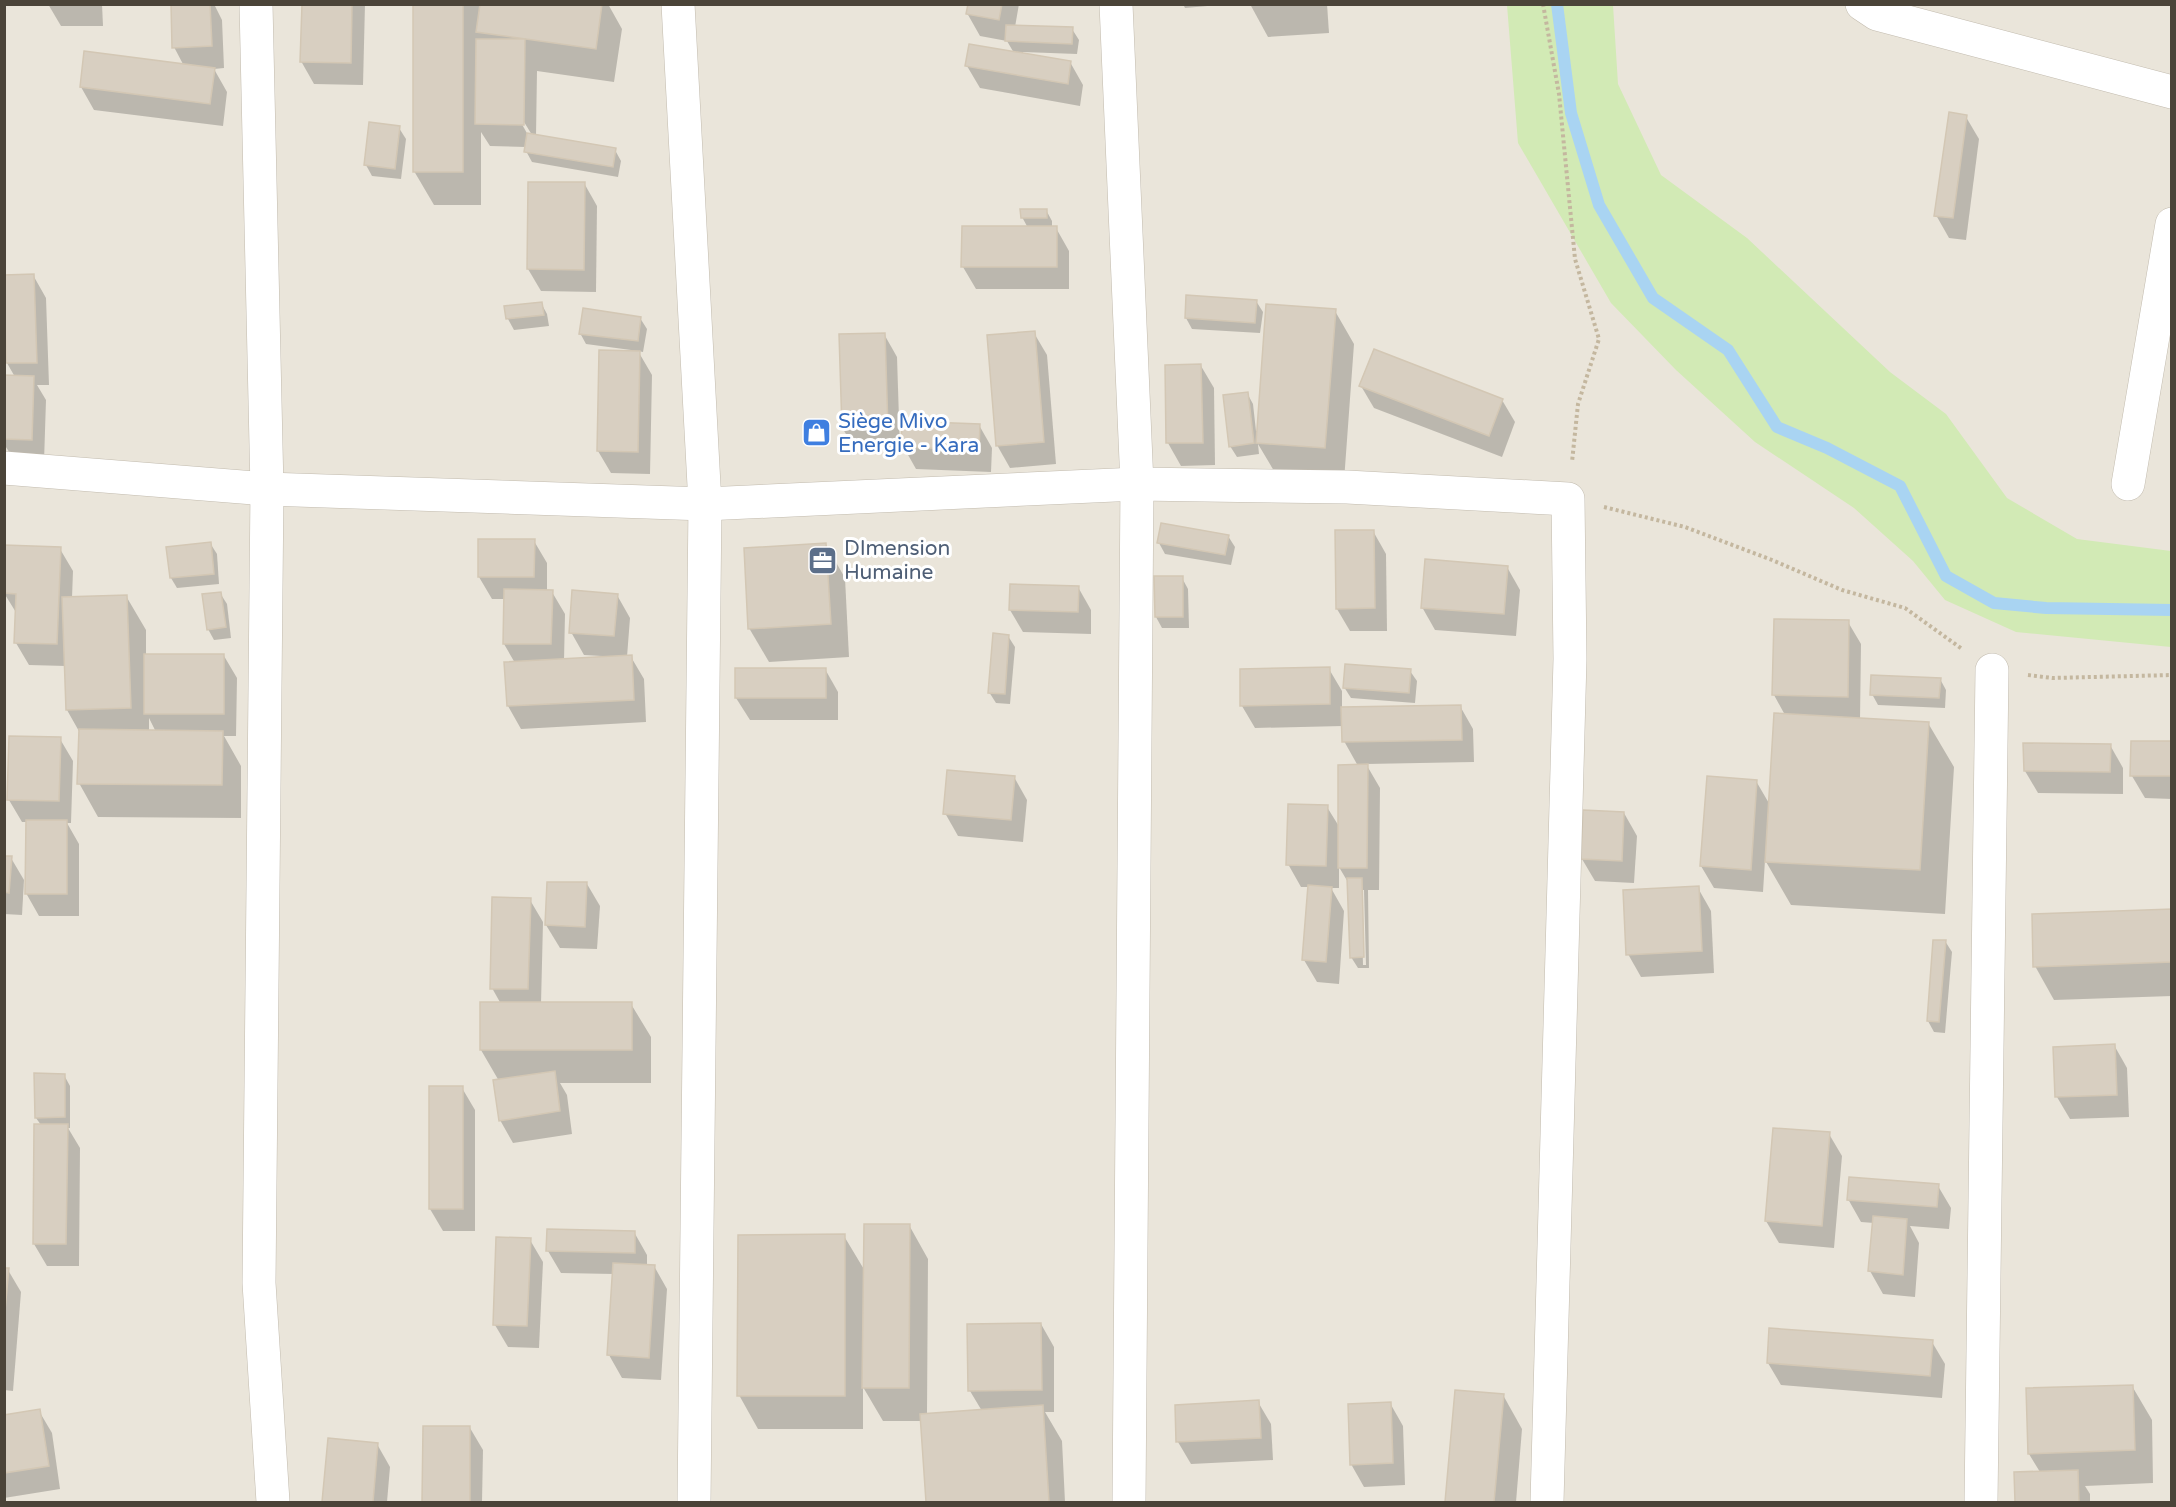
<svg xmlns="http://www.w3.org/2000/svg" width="2176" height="1507" font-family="'Varela Round',sans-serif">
  <rect width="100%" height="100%" fill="#f6f3ec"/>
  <rect fill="#eae5da" x="5" y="5" width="2166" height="1497"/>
  <path fill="#d2eab5" d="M1507 5H1613L1618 84 1661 175 1747 238 1890 372 1946 414 2007 498 2077 539 2171 551V647L2016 632 1945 600 1913 561 1854 508 1755 442 1676 370 1611 303 1518 143Z"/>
  <g fill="#0003" fill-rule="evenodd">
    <path d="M48 4H102L103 26H61Z"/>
    <path d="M172 4H214L222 20 224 68 214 69 227 92 223 126 94 110 81 87 184 66 174 47Z"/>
    <path d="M303 4H365L363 85 314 84 301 61Z"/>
    <path d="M414 4H480L481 7 482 4H608L622 29 614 82 537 71 536 136 615 150 621 161 618 177 532 162 526 151V147L490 146 481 132V205H434L414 171ZM521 117 532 135H528L519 119Z"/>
    <path d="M969 4H1019L1015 27 1072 29 1079 40 1077 54 1023 52V54L1070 62 1083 85 1080 106 980 88 967 66 1014 53 1007 41 980 36 967 13Z"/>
    <path d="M1183 4H1230L1185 8Z"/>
    <path d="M1250 4H1327L1329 33 1268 37Z"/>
    <path d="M1966 117 1979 139 1966 240 1949 238 1936 215Z"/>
    <path d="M399 128 406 139 401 179 372 176 366 165Z"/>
    <path d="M584 183 597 206 596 292 541 291 528 269Z"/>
    <path d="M1046 210 1052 221V228H1056L1069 251V289H976L963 267 1028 228 1022 217Z"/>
    <path d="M33 275 46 298 49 385H37L46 400 44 462 15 461 4 444V377H15L7 363Z"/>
    <path d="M1256 301 1263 312 1260 333 1192 329 1186 318Z"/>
    <path d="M541 303 547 314 549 326 514 330 508 319 506 307Z"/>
    <path d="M1335 311 1354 344 1344 481 1277 476 1258 444 1259 454 1237 457 1230 446 1247 393 1253 404 1256 431H1258Z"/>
    <path d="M640 318 647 329 643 352 638 351 652 375 650 474 611 473 598 451 631 350 586 344 580 333Z"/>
    <path d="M1034 333 1047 355 1056 464 1010 468 997 445Z"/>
    <path d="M884 334 897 357 900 450 856 451 843 429Z"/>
    <path d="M1201 366 1214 388 1215 465 1181 466 1168 443 1167 367Z"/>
    <path d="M1361 386 1502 400 1515 422 1502 457 1374 408Z"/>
    <path d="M979 425 992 448 991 472 916 469 903 446Z"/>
    <path d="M1373 531 1386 554 1387 631H1350L1337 609Z"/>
    <path d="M1228 536 1235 547 1231 565 1165 554 1159 543Z"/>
    <path d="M534 541 547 563V592H552L565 614 564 661 602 658V656L584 655 571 632 617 595 630 618 627 657H631L644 679 646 722 521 729 508 706 506 664 515 663 504 644 505 599H492L479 577Z"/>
    <path d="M210 543 217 554 219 584 177 588 171 578Z"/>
    <path d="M826 545 845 578 849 657 769 662 749 628Z"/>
    <path d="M60 549 73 571 72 598 126 596 146 630V655L224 656 237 678 236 736H224L241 766V818L98 817 79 783 80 733 67 710 66 666 29 665 16 643 17 614 4 593ZM149 718 156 732H149Z"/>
    <path d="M1507 567 1520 590 1516 636 1435 630 1422 607Z"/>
    <path d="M1155 578H1182L1188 589 1189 628H1162L1156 617Z"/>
    <path d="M1078 587 1091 610V634L1023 632 1010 610Z"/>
    <path d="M220 593 227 604 231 638 214 640 208 629Z"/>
    <path d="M1848 622 1861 644 1860 720 1928 723 1954 767 1945 914 1791 905 1765 860 1763 892 1714 888 1701 866 1756 781 1770 805 1785 715 1774 695Z"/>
    <path d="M1008 636 1015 647 1010 704 996 703 989 692Z"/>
    <path d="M825 669 838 692V720H750L736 698Z"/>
    <path d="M1329 669 1342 691V708L1460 706 1473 729 1474 762 1366 764 1380 788 1379 890H1368L1369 968H1358L1351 957 1349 884 1339 867V888H1331L1344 911 1339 984 1317 982 1304 960 1309 887H1301L1288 864 1327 807 1340 828 1358 766 1344 741 1343 726 1255 728 1242 706ZM1361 890H1364L1366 965H1363Z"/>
    <path d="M1410 671 1417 681 1415 703 1351 698 1344 687Z"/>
    <path d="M1940 679 1946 690 1945 708 1878 705 1872 694Z"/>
    <path d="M60 739 73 761 71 823H67L79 844V916H39L26 893 27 822H22L9 800Z"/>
    <path d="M2172 742V799L2145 798 2132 776Z"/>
    <path d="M2110 745 2123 768V794L2038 793 2025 771Z"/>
    <path d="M1014 777 1027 800 1023 842 958 836 945 813Z"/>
    <path d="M1624 813 1637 836 1634 883 1595 881 1582 859Z"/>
    <path d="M4 857 11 858 24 880 22 915 4 914Z"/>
    <path d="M587 884 600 906 597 949 560 948 546 925Z"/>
    <path d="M1698 888 1711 911 1714 973 1641 977 1628 954Z"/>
    <path d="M530 900 543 922 541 1004H631L651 1037V1083H560L567 1095 572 1134 513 1143 500 1120 499 1081 481 1050 501 1004 492 988Z"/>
    <path d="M2172 911V996L2054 1000 2035 966Z"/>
    <path d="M1945 941 1952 952 1945 1033 1934 1032 1928 1021Z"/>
    <path d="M2114 1045 2127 1068 2129 1117 2070 1119 2057 1097Z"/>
    <path d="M64 1075 70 1086V1128H68L80 1148 79 1266H47L34 1244 41 1125 36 1118Z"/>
    <path d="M462 1088 475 1110V1231H443L430 1209Z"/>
    <path d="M1829 1134 1842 1156 1834 1248 1779 1243 1766 1221Z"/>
    <path d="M1938 1186 1951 1208 1949 1229 1910 1226 1919 1243 1915 1297 1883 1294 1870 1271 1874 1223 1861 1222 1848 1199Z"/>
    <path d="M909 1225 928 1259 927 1415 982 1411 970 1391 1041 1324 1054 1347V1412H1045L1062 1441 1065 1502H927L922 1421H883L863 1387V1429H758L739 1395 844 1236 865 1271Z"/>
    <path d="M634 1232 647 1255V1266H654L667 1289 661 1380 622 1378 609 1355 614 1274 561 1273 548 1251Z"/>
    <path d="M530 1240 543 1262 539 1348 508 1347 495 1325Z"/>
    <path d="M4 1269 8 1270 21 1292 13 1391 4 1390Z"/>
    <path d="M1932 1342 1945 1364 1942 1398 1781 1385 1768 1363Z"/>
    <path d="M2132 1386 2152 1420 2153 1483 2085 1486 2090 1494V1502H2016L2015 1473 2040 1472 2029 1454Z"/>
    <path d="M1456 1392 1503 1395 1522 1429 1516 1502H1447Z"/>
    <path d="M1258 1402 1271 1424 1273 1460 1191 1464 1178 1442Z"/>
    <path d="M1390 1403 1403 1426 1405 1485 1364 1487 1351 1464Z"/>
    <path d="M39 1411 52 1433 60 1489 4 1498V1416Z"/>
    <path d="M424 1428H470L483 1450 482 1502H423Z"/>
    <path d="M329 1440 377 1444 390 1467 387 1502H323Z"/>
  </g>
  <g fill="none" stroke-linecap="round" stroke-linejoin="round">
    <path stroke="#a9d4f2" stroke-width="12" d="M1557 4 1571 113 1599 205 1653 298 1728 350 1777 427 1827 448 1900 486 1946 576 1994 603 2046 608 2172 610"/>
  </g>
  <g fill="#d8cfc1" stroke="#d3c7b4" stroke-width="1.5">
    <path d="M171 4H210L212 46 172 48Z"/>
    <path d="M302 4H352L351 63 300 62Z"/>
    <rect x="413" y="4" width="50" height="168"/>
    <path d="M480 4H602L596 49 476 32Z"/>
    <path d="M968 4H1002L999 20 966 14Z"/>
    <path d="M1006 25 1073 27 1072 44 1005 41Z"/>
    <path d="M476 39H525L524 125 475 124Z"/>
    <path d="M969 44 1071 61 1068 84 965 66Z"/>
    <path d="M84 51 215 68 210 104 80 87Z"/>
    <path d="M1949 112 1967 115 1953 218 1934 216Z"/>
    <path d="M369 122 400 126 395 169 364 165Z"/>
    <path d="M527 133 616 148 613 167 524 152Z"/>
    <path d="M528 182H585L584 270 527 269Z"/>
    <path d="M1020 209H1047V218H1021Z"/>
    <path d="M962 226H1057V267H961Z"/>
    <path d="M34 274 37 363H6L4 275Z"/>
    <path d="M1186 295 1257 300 1255 323 1185 318Z"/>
    <path d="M542 302 544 315 506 319 504 306Z"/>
    <path d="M1266 304 1336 309 1325 448 1256 443Z"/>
    <path d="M583 308 641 317 638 341 579 334Z"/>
    <path d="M1035 331 1044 442 996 446 987 335Z"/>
    <path d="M885 333 888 428 842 429 839 334Z"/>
    <path d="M1374 349 1503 399 1489 436 1359 386Z"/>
    <path d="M599 350 640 351 638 452 597 451Z"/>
    <path d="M1201 364 1203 443H1166L1165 365Z"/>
    <path d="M4 375 34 376 32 440 4 439Z"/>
    <path d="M1248 392 1254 443 1229 447 1223 395Z"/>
    <path d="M902 421 980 424 979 450 901 447Z"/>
    <path d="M1161 523 1229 535 1225 555 1157 543Z"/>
    <path d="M1335 530H1374L1375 608 1336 609Z"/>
    <path d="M478 539H535L534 577H478Z"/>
    <path d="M211 542 214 574 170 578 166 547Z"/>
    <path d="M826 543 831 624 748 629 744 548Z"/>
    <path d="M4 545 61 547 57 644 14 643 16 594 4 593Z"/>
    <path d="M1425 559 1508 566 1504 614 1421 608Z"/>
    <path d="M1154 576H1183V617H1155Z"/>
    <path d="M1010 584 1079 586 1078 612 1009 610Z"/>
    <path d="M504 589 553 590 551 644H503Z"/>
    <path d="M572 590 618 594 614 636 569 633Z"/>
    <path d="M221 592 226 627 207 630 202 594Z"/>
    <path d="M127 595 131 708 66 710 62 597Z"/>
    <path d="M1774 619 1849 620 1848 697 1772 695Z"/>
    <path d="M993 633 1009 635 1005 694 988 693Z"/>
    <rect x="144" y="654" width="80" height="60"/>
    <path d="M632 655 634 700 507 706 504 662Z"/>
    <path d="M1345 664 1411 669 1409 693 1343 688Z"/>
    <path d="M1330 667V704L1240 706V669Z"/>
    <rect x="735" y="668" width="91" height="30"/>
    <path d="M1871 675 1941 678 1939 698 1870 695Z"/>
    <path d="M1461 705 1462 740 1342 742 1341 707Z"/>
    <path d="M1774 713 1929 722 1920 870 1765 862Z"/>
    <path d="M79 729 223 731 222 785 77 784Z"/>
    <path d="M9 736 61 737 59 801 7 800Z"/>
    <path d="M2131 741H2172V776H2130Z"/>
    <path d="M2023 743 2111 744 2110 772 2024 771Z"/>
    <path d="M1368 764 1367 868H1338V765Z"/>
    <path d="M947 770 1015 776 1011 820 943 814Z"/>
    <path d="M1707 776 1757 780 1751 870 1700 866Z"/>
    <path d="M1288 804 1328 805 1326 866 1286 865Z"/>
    <path d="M1583 810 1624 812 1622 861 1581 859Z"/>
    <path d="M26 820H67V894H25Z"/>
    <path d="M4 856H12L9 893 4 892Z"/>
    <path d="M1347 878H1362L1364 957 1350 958Z"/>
    <path d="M547 882H587L585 927 545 925Z"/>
    <path d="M1308 885 1332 887 1326 962 1302 960Z"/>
    <path d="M1699 886 1702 951 1626 955 1623 890Z"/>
    <path d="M492 897 531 898 528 989H490Z"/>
    <path d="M2172 909V962L2033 967 2032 914Z"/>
    <path d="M1933 940H1946L1939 1022 1927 1021Z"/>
    <rect x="480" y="1002" width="152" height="48"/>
    <path d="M2115 1044 2117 1095 2055 1097 2053 1047Z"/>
    <path d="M555 1071 560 1111 499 1121 493 1080Z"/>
    <path d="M34 1073 65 1074V1117L35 1118Z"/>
    <rect x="429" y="1086" width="34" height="123"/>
    <path d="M34 1124H68L66 1244H33Z"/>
    <path d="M1773 1128 1830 1132 1822 1226 1765 1221Z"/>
    <path d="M1849 1177 1939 1184 1937 1207 1847 1200Z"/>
    <path d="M1873 1216 1907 1219 1903 1275 1868 1271Z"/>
    <path d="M864 1224H910L909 1388H862Z"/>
    <path d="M547 1229 635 1231V1253L546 1251Z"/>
    <path d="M845 1234V1396H737L738 1235Z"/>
    <path d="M496 1237 531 1238 527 1326 493 1325Z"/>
    <path d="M613 1263 655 1265 649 1358 607 1355Z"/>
    <path d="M4 1268H9L4 1321Z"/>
    <path d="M1041 1323 1042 1390 968 1391 967 1324Z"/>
    <path d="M1769 1328 1933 1340 1930 1376 1767 1363Z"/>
    <path d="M2133 1385 2135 1450 2028 1454 2026 1388Z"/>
    <path d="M1455 1390 1504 1394 1494 1502H1445Z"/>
    <path d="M1259 1400 1261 1438 1176 1442 1175 1405Z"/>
    <path d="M1391 1402 1393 1463 1350 1465 1348 1404Z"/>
    <path d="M1043 1405 1049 1502H926L920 1414Z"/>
    <path d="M40 1409 49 1466 4 1473V1415Z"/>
    <path d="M423 1426H470V1502H422Z"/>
    <path d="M328 1438 378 1443 373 1502H322Z"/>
    <path d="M2078 1470 2079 1502H2015L2014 1472Z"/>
  </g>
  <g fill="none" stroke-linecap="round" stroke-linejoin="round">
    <defs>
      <g id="street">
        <path d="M256 4 267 489 259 1283 273 1502"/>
        <path d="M678 4 705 504 694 1502"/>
        <path d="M1116 4 1137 484 1129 1502"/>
        <path d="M1862 4 1877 14 2172 92"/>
        <path d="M4 468 267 489 705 504 1137 484 1347 487 1568 499 1570 659 1547 1502"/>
        <path d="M2128 484 2172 224"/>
        <path d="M1981 1502 1992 670"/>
      </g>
    </defs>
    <use href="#street" stroke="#c2bbae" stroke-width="34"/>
    <g stroke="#c4b79f" stroke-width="4" stroke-dasharray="3 3" stroke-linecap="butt">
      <path d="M1543 4 1559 94 1575 259 1599 339 1578 404 1572 462"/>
      <path d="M1604 507 1685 527 1772 560 1842 590 1905 608 1962 649"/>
      <path d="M2028 675 2052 678 2172 675"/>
    </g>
    <use href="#street" stroke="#fff" stroke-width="33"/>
  </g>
  <defs>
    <symbol id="shop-square" viewBox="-11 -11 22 22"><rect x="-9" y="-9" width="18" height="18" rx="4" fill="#3f7fe0" stroke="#fff"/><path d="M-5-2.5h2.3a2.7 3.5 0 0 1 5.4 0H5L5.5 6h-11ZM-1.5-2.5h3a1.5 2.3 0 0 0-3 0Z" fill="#fff"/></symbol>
    <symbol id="office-square" viewBox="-11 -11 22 22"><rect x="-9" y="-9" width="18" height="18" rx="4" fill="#5c6f8a" stroke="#fff"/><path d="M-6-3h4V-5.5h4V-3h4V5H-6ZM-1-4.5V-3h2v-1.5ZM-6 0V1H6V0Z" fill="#fff"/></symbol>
  </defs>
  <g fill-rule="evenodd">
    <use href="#shop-square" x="800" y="416" width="33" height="33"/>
    <use href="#office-square" x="806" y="544" width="33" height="33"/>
  </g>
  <g text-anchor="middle" stroke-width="6" stroke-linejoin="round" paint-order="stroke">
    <g font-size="21" fill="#366cbe" stroke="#fff" text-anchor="start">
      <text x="838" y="428">Siège Mivo<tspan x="838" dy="24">Energie - Kara</tspan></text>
    </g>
    <g font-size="21" fill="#4e5e75" stroke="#fff" text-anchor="start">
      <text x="844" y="555">DImension<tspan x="844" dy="24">Humaine</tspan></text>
    </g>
  </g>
  <rect width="2176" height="1507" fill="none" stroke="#4b4439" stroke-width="12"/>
</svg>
